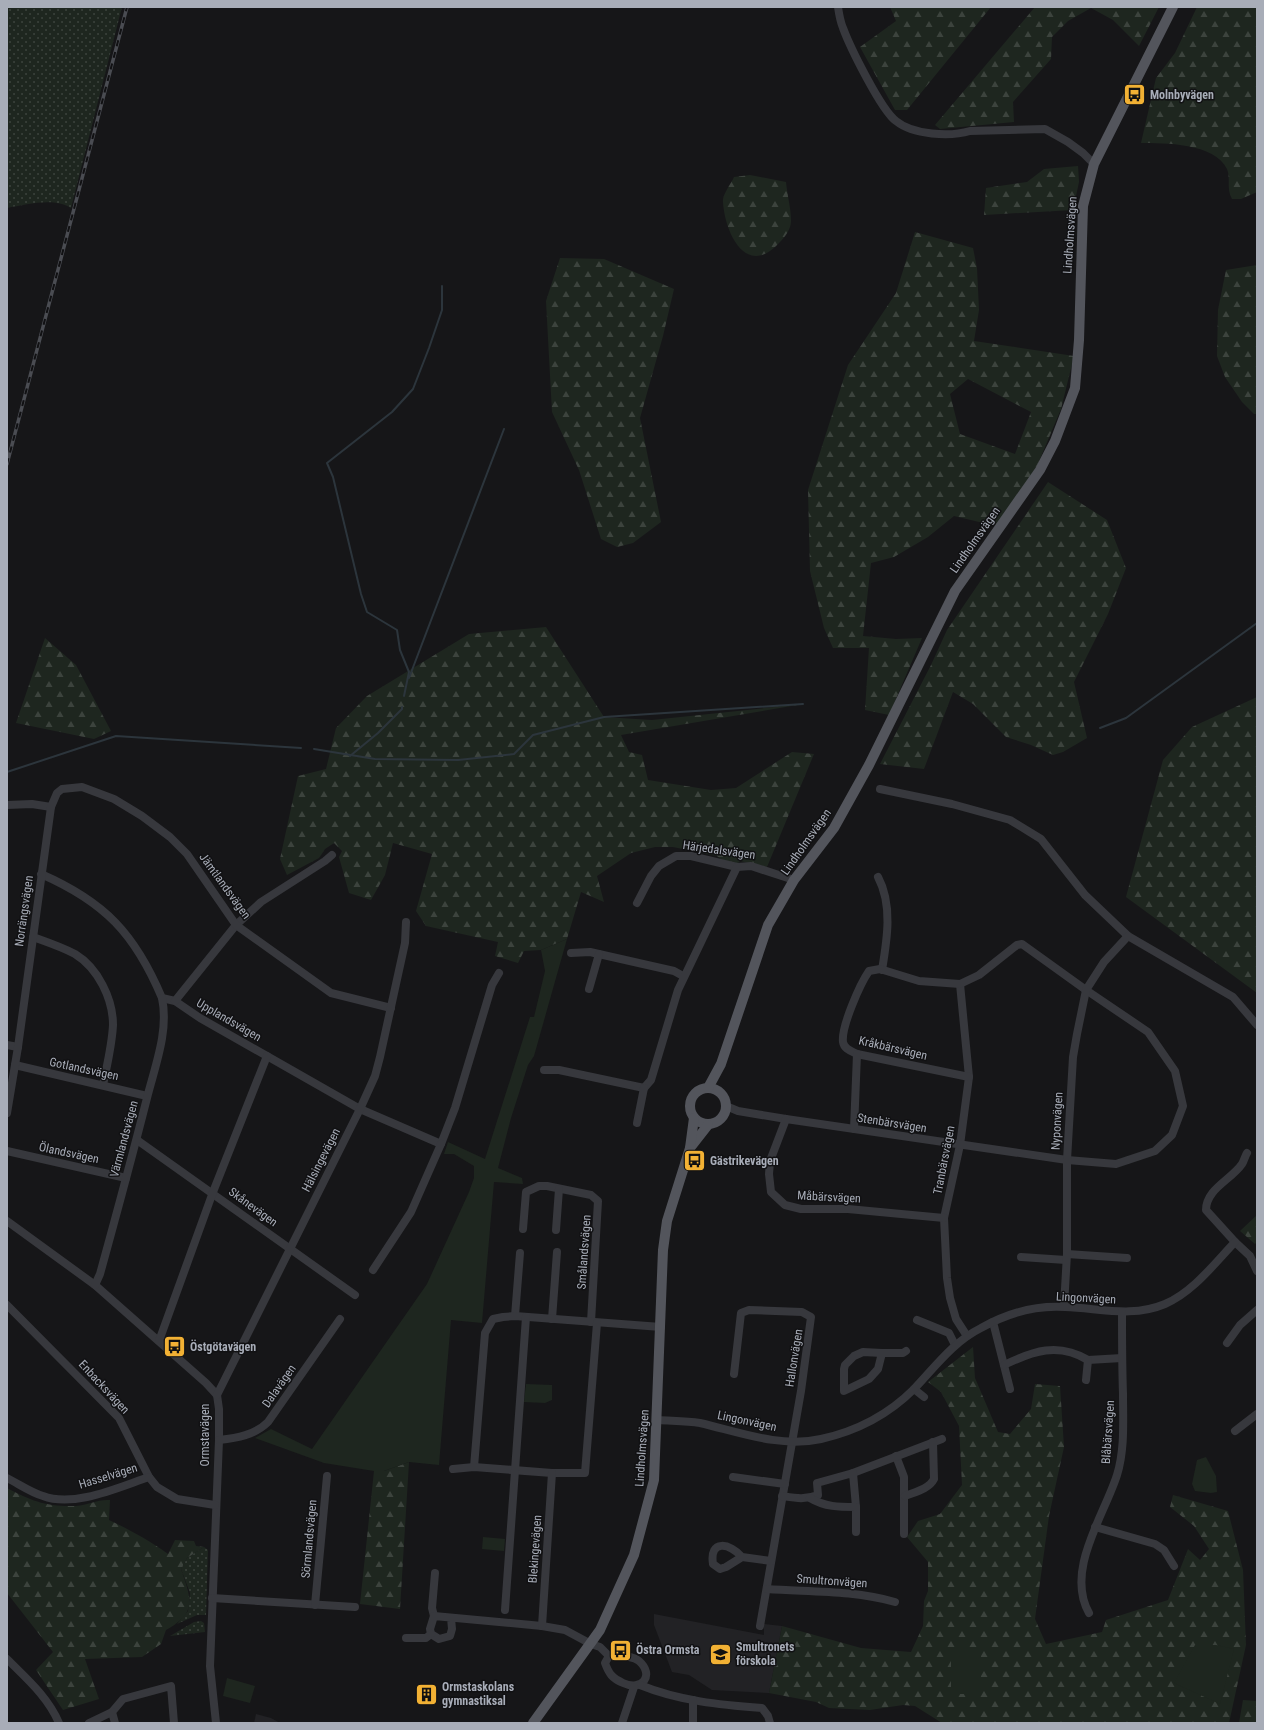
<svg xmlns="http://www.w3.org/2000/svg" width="1264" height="1730" font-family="'Roboto Condensed',sans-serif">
  <defs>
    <pattern id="grass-dots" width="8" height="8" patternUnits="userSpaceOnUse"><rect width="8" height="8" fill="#1e261f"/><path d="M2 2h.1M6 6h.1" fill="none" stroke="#3c433d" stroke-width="1.8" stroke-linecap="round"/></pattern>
    <pattern id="forest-firs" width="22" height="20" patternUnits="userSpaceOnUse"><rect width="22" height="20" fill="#1e261f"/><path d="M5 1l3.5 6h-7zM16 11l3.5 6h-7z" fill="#3c433d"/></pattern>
  </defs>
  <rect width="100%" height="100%" fill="#161618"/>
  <g fill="#222225">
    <path d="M654 1614 764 1635V1624L782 1626 769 1693 712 1690 689 1675 672 1672 654 1625Z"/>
    <path d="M256 1714 271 1718 280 1723H254Z"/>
  </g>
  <g fill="url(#grass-dots)">
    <path d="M7 7H122L71 208C53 197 27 205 7 208Z"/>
    <path d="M204 1547 208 1550 206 1615H197L177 1624 188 1611 190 1593 181 1569 187 1558Z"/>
    <path d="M194 1622 201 1621 204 1623 205 1632 170 1636Z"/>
  </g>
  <g fill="url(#forest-firs)" fill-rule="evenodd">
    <path d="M890 7H991L907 110H895L860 47 896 21Z"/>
    <path d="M1035 7H1159L1139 46 1113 20 1091 8 1068 21 1052 37 1051 59 1013 102 1014 122 940 129 935 125Z"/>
    <path d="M1197 7H1257V192L1241 199H1232C1226 188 1231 178 1227 169 1215 143 1164 143 1141 143L1156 78 1175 53Z"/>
    <path d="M1078 166 1079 182 1073 210 984 215 986 188 1027 182 1044 169Z"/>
    <path d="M750 175 786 182C787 194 791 208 791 221 791 229 785 237 780 242 747 279 725 234 723 202 722 195 731 184 734 177Z"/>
    <path d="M915 232 973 248 977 268 979 310 974 341 1074 356 1061 409 1037 466 996 526 954 516 928 537 894 557 871 563 863 636 896 639 922 638 889 715 865 710 869 648H833L824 628 810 571 808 490 848 365 896 293ZM968 379 1031 412 1015 454 960 434 950 394Z"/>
    <path d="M560 258 604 259 674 289 663 336 640 418 661 522 633 543 617 547 601 539 579 470 552 412 546 301Z"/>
    <path d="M1257 265V414H1254L1242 402 1225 377 1217 356 1218 310 1226 270Z"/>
    <path d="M1048 482 1107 520 1126 568 1108 614 1074 682 1087 738 1063 752 1053 755 1031 745 1006 737 973 704 953 692 924 769 880 764 931 665 947 630Z"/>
    <path d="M546 627 604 717 652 720 803 704 621 735 629 752 642 755 648 780 711 790 736 788 792 752 814 754 767 867 740 861 738 863 729 865 717 856 673 847H655L631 853 597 876 604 902 581 892 567 939 541 950 524 951 518 963 495 956 498 942 426 926 416 911 432 854 393 843 385 875 371 900 349 893 339 857 342 851 334 843 325 849 319 858 287 875 280 859 298 776 326 769 336 728 367 696 469 634Z"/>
    <path d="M45 638 76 665 111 731 94 739 16 723Z"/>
    <path d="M1257 697V993L1126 897 1163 760 1192 727Z"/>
    <path d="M1257 1215V1242L1255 1244 1240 1231Z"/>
    <path d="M973 1347 975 1378 998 1432 1010 1434 1031 1409 1035 1384 1060 1386 1064 1447 1049 1516 1035 1619 1046 1644 1102 1632 1106 1620 1168 1600 1188 1549 1200 1560 1209 1549 1194 1526 1170 1507 1173 1495 1228 1511 1243 1570 1246 1645 1229 1723H942L915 1706 903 1705 870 1710 829 1708 816 1702 769 1693 782 1626 861 1648 911 1652 923 1626 924 1601 928 1591V1562L907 1537 918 1521 940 1514 962 1485 959 1426 941 1392 928 1382Z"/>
    <path d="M409 1462 400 1609 360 1604 374 1471H384Z"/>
    <path d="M7 1488C32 1501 46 1507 76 1506 88 1505 98 1499 110 1500L109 1520C130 1530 149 1540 168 1554L175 1540 194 1541 196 1546 204 1547 187 1558 181 1569C191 1599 198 1612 166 1630L161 1644 142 1657 85 1659 99 1699 63 1710 36 1670 53 1652 7 1593Z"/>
    <path d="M1243 1700 1257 1701V1723H1239Z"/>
  </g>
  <g fill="#1e261f">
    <path d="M567 939 534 1056 528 1065 511 1118 498 1168 522 1178 523 1184 494 1182 482 1323 451 1320 439 1465 409 1462 384 1471H374L324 1463 255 1438 271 1429 312 1449 427 1284 469 1192 474 1178V1166L454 1154H444L448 1142 485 1159 530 1017H534L545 971 541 950Z"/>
    <path d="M526 1384 552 1385V1400L545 1403 524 1402Z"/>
    <path d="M1206 1457 1216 1476 1217 1492 1211 1493 1195 1491 1192 1484 1197 1460Z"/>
    <path d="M483 1537 505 1539 504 1551 482 1549Z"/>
    <path d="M1195 1645H1216L1234 1649 1220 1704 1174 1683Z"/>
    <rect x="951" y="1647" width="30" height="47"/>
    <path d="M227 1678 255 1686 250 1703 223 1696Z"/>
  </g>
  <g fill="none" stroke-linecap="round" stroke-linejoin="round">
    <g stroke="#2c353c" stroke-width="2">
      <path d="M409 678 504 429"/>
      <path d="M404 696 409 672 400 650 397 630 367 612 361 594 333 477 327 463 392 412 413 389 429 348 442 310V286"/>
      <path d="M1100 728 1126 718 1257 623"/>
      <path d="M314 749 375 759 458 760 514 754 533 735 604 717 803 704"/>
      <path d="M350 756 378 733 402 709V707"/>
      <path d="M7 772 116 736 301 748"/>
    </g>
    <g stroke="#37383d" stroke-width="8">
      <path d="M838 7C839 14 840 21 843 28 850 47 881 110 896 121 913 135 950 137 970 131L1045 129 1068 142 1083 153 1094 164"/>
      <path d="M880 789 952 804 1010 820 1041 839 1085 895 1128 936 1233 997 1257 1025"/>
      <path d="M7 805 32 804 51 807"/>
      <path d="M41 874C105 902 135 934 162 998L175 1001 200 1018 360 1109 441 1144 455 1108 492 985 499 973"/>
      <path d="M878 877C893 905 887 940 882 970"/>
      <path d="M637 903 651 876 659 866 676 856H691L737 867 751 866 794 880"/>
      <path d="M33 937C47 942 62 947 75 954 98 968 113 999 113 1025 112 1045 107 1065 103 1085"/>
      <path d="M571 953 590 952 674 971 683 976"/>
      <path d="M960 984 969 1077 960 1145 944 1218 947 1278 950 1298 956 1319 967 1336"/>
      <path d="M589 989 599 954"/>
      <path d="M175 1001 236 925 261 902 325 861 332 855"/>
      <path d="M7 1045 18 1047"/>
      <path d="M15 1065 147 1096"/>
      <path d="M544 1070H559L644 1088 651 1080 678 990 737 867"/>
      <path d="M726 1106 738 1111 786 1119 1067 1160 1116 1164 1155 1151 1172 1135 1183 1106 1175 1071 1148 1032 1086 990 1022 944 1017 945 979 975 960 984 919 981 880 969 869 971C860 984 841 1027 843 1042 844 1049 851 1051 857 1054L969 1077"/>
      <path d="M7 1113 18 1047 51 807 57 793 62 789 82 787 114 799 142 816 170 837 187 854 236 925 331 993 391 1008"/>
      <path d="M786 1119 770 1161 769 1174 771 1192 785 1205 801 1209H848L944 1218"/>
      <path d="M637 1123 644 1088"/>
      <path d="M854 1129 857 1054"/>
      <path d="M137 1140 355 1295"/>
      <path d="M7 1151 126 1178"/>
      <path d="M1247 1153C1245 1156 1244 1161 1242 1164 1231 1180 1206 1189 1206 1210L1235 1242 1250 1256 1257 1271"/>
      <path d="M7 1221 95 1285 206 1383 217 1395 219 1409V1440L210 1666 216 1723"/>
      <path d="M523 1229 526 1192 539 1186H547L591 1195 598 1201 591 1322"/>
      <path d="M556 1230 559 1189"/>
      <path d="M1067 1254 1127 1258"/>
      <path d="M1021 1257 1066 1260"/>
      <path d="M373 1270 411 1212 441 1144"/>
      <path d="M95 1285 100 1274C116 1216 132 1157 147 1098 155 1066 169 1031 162 998"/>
      <path d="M7 1305 119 1418 149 1477 157 1487 177 1499 215 1505"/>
      <path d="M1064 1306 1067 1254V1160L1073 1057 1077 1034 1086 990 1104 962 1128 936"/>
      <path d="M515 1316 520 1253"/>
      <path d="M552 1319 557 1252"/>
      <path d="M917 1320 949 1333 955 1345"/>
      <path d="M993 1322 1010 1389"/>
      <path d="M159 1341 213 1192 267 1056"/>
      <path d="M1227 1343 1240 1325 1257 1310"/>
      <path d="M882 1353 863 1352 854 1356 845 1365 844 1369V1391L869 1379 878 1369 882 1353H903L906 1351"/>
      <path d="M1088 1360 1122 1358"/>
      <path d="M1004 1365C1033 1351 1058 1342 1088 1360L1086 1380"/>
      <path d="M734 1374 741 1313 749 1310 802 1312 811 1317 801 1391 760 1626"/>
      <path d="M914 1389 924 1397"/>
      <path d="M217 1395 360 1109 375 1076 380 1057 405 943 406 922"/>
      <path d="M658 1420C672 1421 686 1421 700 1423 739 1432 780 1448 821 1439 857 1431 888 1415 914 1389 935 1367 953 1342 981 1328 1006 1314 1036 1305 1065 1307 1099 1308 1132 1318 1165 1304 1193 1292 1214 1264 1235 1242"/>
      <path d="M1235 1431 1257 1414"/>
      <path d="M219 1440C237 1438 255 1435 268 1422L340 1319"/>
      <path d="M896 1456 904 1477V1534"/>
      <path d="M474 1467 485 1333 493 1319 503 1317 515 1316 661 1327"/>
      <path d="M453 1469 474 1467 552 1473H585L597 1323"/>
      <path d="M853 1473 942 1439"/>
      <path d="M733 1477 785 1484"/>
      <path d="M7 1478C19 1484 30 1492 43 1496 74 1508 119 1487 149 1477"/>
      <path d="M782 1496C795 1498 805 1500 818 1495L817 1483 853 1473 856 1507"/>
      <path d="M905 1496C915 1492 929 1489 934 1479L933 1442"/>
      <path d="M810 1498C825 1507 839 1507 856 1507V1532"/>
      <path d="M1095 1527 1155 1544 1164 1550 1174 1566"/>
      <path d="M742 1557 726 1567 720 1569 713 1564C709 1539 730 1543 742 1557L771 1561"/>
      <path d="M767 1589C809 1592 854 1590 895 1602"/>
      <path d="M212 1598 355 1607"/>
      <path d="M315 1605 327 1476"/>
      <path d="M505 1610 526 1317"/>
      <path d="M1089 1613C1065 1570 1104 1516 1117 1475 1125 1449 1123 1421 1123 1394 1122 1366 1122 1339 1122 1312"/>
      <path d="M434 1616 432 1608 435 1573"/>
      <path d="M451 1618 452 1629 450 1636 439 1639 431 1634 430 1629 434 1616 542 1626 565 1630 591 1644 600 1647 609 1656C618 1656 632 1655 639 1661 655 1675 642 1692 623 1683 612 1678 609 1674 605 1663L609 1656"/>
      <path d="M542 1626 552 1473"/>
      <path d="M406 1638H426L431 1634"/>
      <path d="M7 1659C27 1679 48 1697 59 1723"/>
      <path d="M640 1685C679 1701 721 1705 762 1708L768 1716 770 1723"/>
      <path d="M693 1700V1723"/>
      <path d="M112 1712 123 1699 171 1686 174 1723"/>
      <path d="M89 1723 112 1712 115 1723"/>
      <path d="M622 1723 634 1687"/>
    </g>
    <g stroke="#53555c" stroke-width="10">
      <circle cx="708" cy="1106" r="18"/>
      <path d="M708 1088 721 1064 768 925 794 880 834 828 869 765 955 591 1040 470 1055 441 1075 388 1079 340 1083 206 1094 164 1173 7"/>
      <path d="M690 1148 708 1125"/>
      <path d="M533 1723 600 1630 634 1555 654 1480 663 1250 667 1221 690 1148 694 1118"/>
    </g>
    <defs>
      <path id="rail" d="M7 464 127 7"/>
    </defs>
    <use href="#rail" stroke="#4a4c52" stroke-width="3.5"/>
    <use href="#rail" stroke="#111113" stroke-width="2" stroke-dasharray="6" stroke-linecap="butt"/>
  </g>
  <defs>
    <symbol id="bus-square" viewBox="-11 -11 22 22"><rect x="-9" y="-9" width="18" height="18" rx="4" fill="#f2b134" stroke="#111113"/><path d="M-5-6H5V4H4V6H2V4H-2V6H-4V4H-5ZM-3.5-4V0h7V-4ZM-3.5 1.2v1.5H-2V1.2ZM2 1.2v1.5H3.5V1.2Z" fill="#111"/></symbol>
    <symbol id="school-square" viewBox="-11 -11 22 22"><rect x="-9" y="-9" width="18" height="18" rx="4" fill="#f2b134" stroke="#111113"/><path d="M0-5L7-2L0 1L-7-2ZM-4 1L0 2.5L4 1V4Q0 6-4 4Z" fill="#111"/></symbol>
    <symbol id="building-square" viewBox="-11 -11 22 22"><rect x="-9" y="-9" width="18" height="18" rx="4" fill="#f2b134" stroke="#111113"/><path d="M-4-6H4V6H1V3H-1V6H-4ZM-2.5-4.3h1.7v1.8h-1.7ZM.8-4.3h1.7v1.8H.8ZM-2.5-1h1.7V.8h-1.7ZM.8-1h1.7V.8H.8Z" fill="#111"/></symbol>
  </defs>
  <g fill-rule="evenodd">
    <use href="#bus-square" x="1122" y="82" width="25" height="25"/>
    <use href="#bus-square" x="682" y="1148" width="25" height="25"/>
    <use href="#bus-square" x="162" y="1334" width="25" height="25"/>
    <use href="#bus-square" x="608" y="1638" width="25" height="25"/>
    <use href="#school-square" x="708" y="1642" width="25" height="25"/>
    <use href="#building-square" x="414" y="1682" width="25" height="25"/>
  </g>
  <g text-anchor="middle" stroke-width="3" stroke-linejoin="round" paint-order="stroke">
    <g font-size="12" font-weight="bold" fill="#a8adb8" stroke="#111113" text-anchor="start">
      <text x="1150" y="99">Molnbyvägen</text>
      <text x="710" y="1165">Gästrikevägen</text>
      <text x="190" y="1351">Östgötavägen</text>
      <text x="736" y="1651">Smultronets<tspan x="736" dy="14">förskola</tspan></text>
      <text x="636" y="1654">Östra Ormsta</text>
      <text x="442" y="1691">Ormstaskolans<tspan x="442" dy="14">gymnastiksal</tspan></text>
    </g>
    <g font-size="12" fill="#a8adb8" stroke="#111113">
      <text transform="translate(1070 235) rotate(-86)" y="4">Lindholmsvägen</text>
      <text transform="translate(975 540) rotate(-55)" y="4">Lindholmsvägen</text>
      <text transform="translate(806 842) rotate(-55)" y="4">Lindholmsvägen</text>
      <text transform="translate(719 850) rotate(8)" y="4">Härjedalsvägen</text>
      <text transform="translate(225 886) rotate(54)" y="4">Jämtlandsvägen</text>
      <text transform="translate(24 911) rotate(-82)" y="4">Norrängsvägen</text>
      <text transform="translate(229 1020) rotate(30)" y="4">Upplandsvägen</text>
      <text transform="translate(893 1048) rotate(13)" y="4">Kråkbärsvägen</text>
      <text transform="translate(84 1069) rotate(12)" y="4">Gotlandsvägen</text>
      <text transform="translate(1057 1121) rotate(-87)" y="4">Nyponvägen</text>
      <text transform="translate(892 1123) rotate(9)" y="4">Stenbärsvägen</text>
      <text transform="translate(124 1139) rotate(-75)" y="4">Värmlandsvägen</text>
      <text transform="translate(69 1153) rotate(12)" y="4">Ölandsvägen</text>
      <text transform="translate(321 1160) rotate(-63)" y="4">Hälsingevägen</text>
      <text transform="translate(944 1160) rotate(-79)" y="4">Tranbärsvägen</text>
      <text transform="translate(829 1197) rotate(3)" y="4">Måbärsvägen</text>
      <text transform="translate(253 1207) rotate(36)" y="4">Skånevägen</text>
      <text transform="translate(584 1252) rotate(-86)" y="4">Smålandsvägen</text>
      <text transform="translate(1086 1298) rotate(3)" y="4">Lingonvägen</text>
      <text transform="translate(794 1358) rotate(-81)" y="4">Hallonvägen</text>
      <text transform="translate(279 1386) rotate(-55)" y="4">Dalavägen</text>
      <text transform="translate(104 1387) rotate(47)" y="4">Enbacksvägen</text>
      <text transform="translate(747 1421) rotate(12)" y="4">Lingonvägen</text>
      <text transform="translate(1108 1432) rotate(-86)" y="4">Blåbärsvägen</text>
      <text transform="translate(205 1435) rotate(-90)" y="4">Ormstavägen</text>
      <text transform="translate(642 1448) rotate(-86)" y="4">Lindholmsvägen</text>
      <text transform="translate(108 1476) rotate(-17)" y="4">Hasselvägen</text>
      <text transform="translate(309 1539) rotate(-85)" y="4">Sörmlandsvägen</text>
      <text transform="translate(535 1549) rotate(-86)" y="4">Blekingevägen</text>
      <text transform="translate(832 1581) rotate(4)" y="4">Smultronvägen</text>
    </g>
  </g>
  <rect width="1264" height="1730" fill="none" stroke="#a8adb8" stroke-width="16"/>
</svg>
